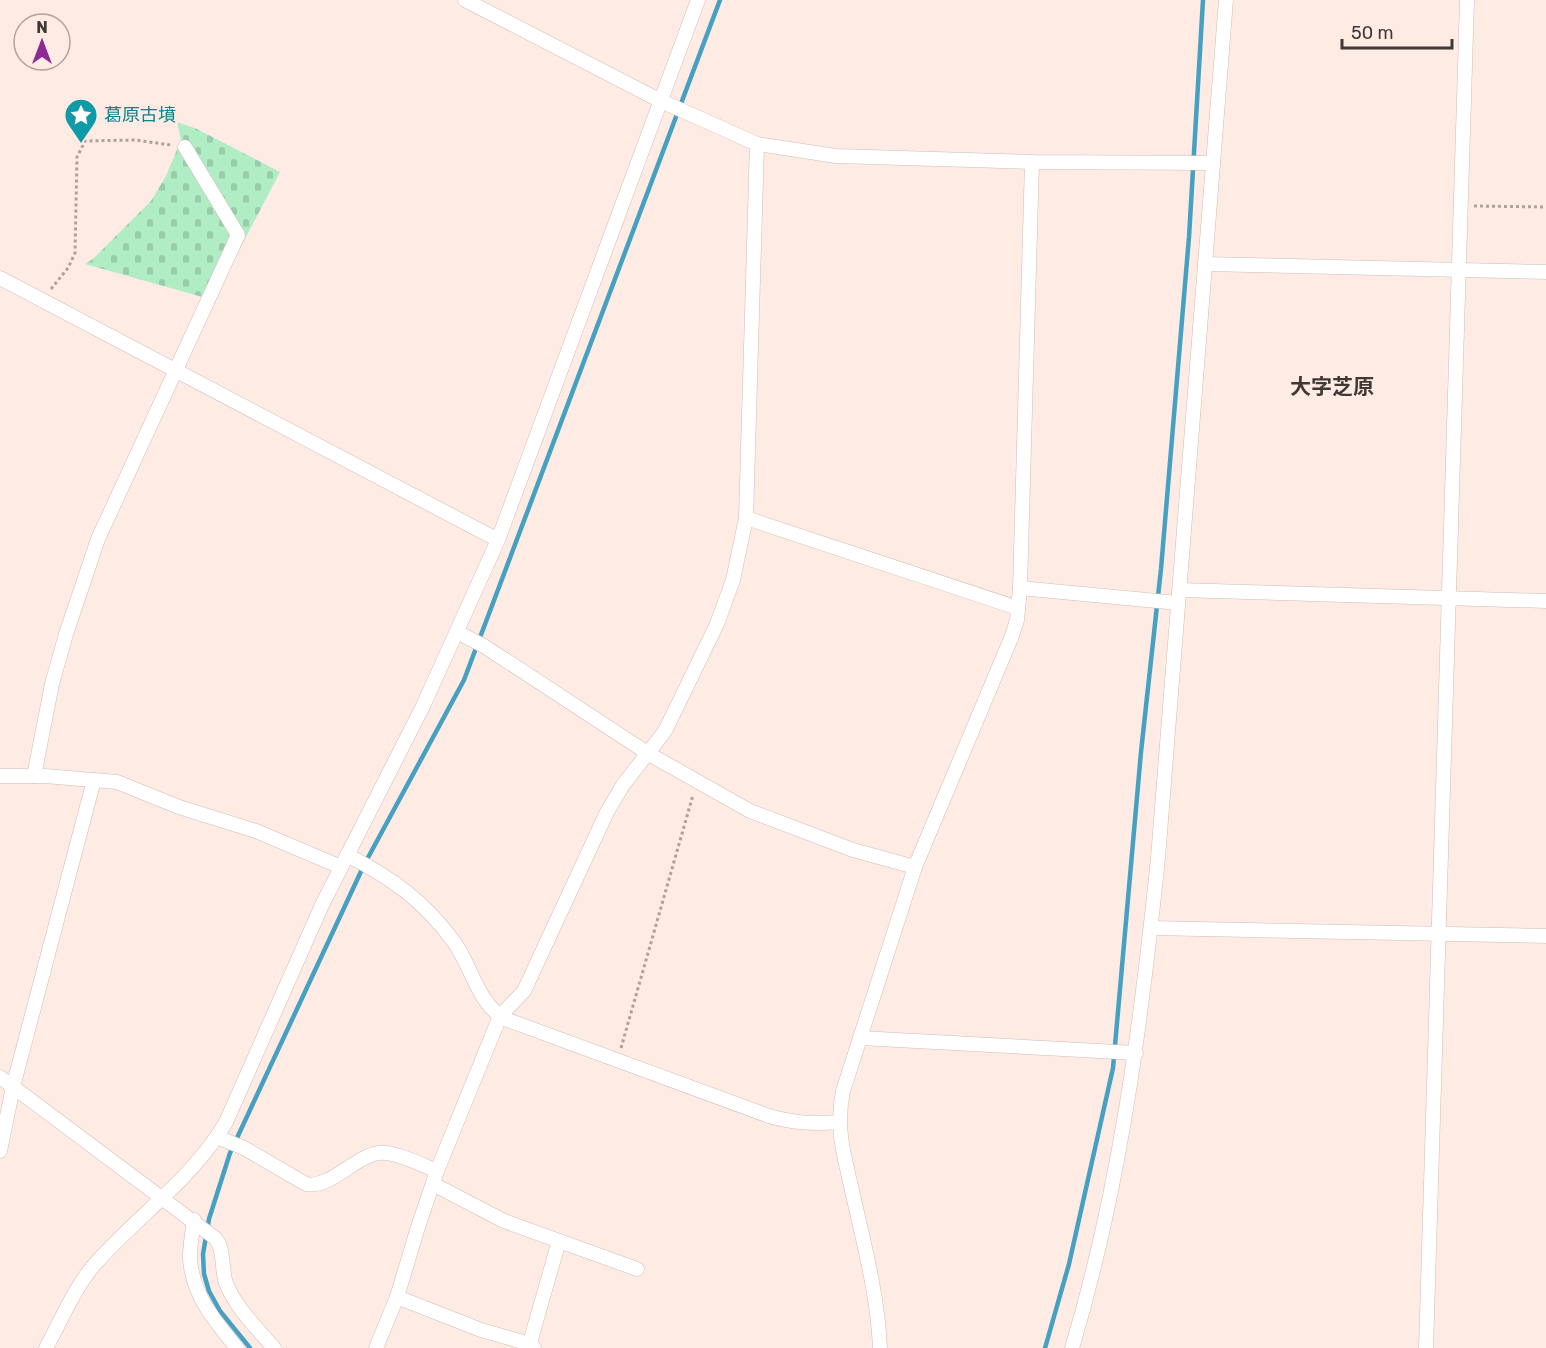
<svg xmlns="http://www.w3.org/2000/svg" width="1546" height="1348" font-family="Rubik,'Noto Sans JP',sans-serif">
  <defs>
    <pattern id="cemetery-stones" width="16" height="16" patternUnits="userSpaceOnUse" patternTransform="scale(1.5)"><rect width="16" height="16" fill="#b0edc5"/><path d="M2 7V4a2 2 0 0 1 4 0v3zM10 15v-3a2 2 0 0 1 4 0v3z" fill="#98ccaa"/></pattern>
  </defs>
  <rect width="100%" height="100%" fill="#feebe4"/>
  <path fill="url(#cemetery-stones)" d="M177 122 197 129 280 172 213 300 85 264 93 259 151 201 166 176 181 140Z"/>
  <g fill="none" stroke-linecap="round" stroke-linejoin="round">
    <g stroke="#46a0c1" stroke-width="4.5">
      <path d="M250 1348 220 1311 209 1291 204 1274 203 1254 209 1219 230 1153 364 865 464 680 720 0"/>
      <path d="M1045 1348 1069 1264 1113 1068 1141 752 1161 569 1189 237 1203 0"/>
    </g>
    <defs>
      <g id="minor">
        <path d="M465 0 661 101 757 144 836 156 1032 162 1213 163"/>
        <path d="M1205 264 1546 272"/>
        <path d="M0 278 498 540"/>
        <path d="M746 518 1018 608"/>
        <path d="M1020 588 1178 603"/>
        <path d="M1179 590 1546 601"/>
        <path d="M457 632 484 646 649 754 750 811 853 850 915 867"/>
        <path d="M0 776H45L117 782 179 807 256 831 341 867"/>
        <path d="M34 776 52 684 66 634 98 539 238 235 185 147"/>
        <path d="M347 855C392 878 424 901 454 942 472 967 478 1004 505 1019L769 1116C793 1123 813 1124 839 1122"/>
        <path d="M1151 928 1546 936"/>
        <path d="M860 1038 1136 1053"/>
        <path d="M0 1077 215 1238C225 1249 221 1269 226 1283 235 1307 257 1328 274 1348"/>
        <path d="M217 1137 244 1148 306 1184C330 1189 355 1156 379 1153 395 1151 422 1165 437 1171"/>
        <path d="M0 1151 13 1087 94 780"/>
        <path d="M433 1184 504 1221 637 1269"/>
        <path d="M194 1220C192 1233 190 1246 190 1258 192 1295 215 1321 237 1348"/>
        <path d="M530 1344 481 1330 397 1297 418 1227 437 1171 500 1016 524 991 607 812 623 785 665 731 717 624 733 580 746 518 757 144"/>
        <path d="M46 1348C61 1321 74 1288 95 1264 137 1216 193 1179 226 1122L322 905 423 706 498 540 698 0"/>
        <path d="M376 1348 397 1297"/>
        <path d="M534 1348 530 1344 533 1332 559 1241"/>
        <path d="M880 1348C878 1297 864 1244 853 1195 845 1158 835 1130 843 1091L915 867 1012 636 1017 620 1020 588 1032 162"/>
        <path d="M1072 1348C1120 1188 1141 1024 1158 858L1226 0"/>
        <path d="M1426 1348 1467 0"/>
      </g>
    </defs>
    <use href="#minor" stroke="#cfbdb6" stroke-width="15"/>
    <g stroke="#aea09b" stroke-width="3" stroke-dasharray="3 3" stroke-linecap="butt">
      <path d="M1474 206 1546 207"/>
      <path d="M51 289 68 268 75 253 77 157 85 141 135 140 171 145"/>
      <path d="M621 1048 693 795"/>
    </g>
    <use href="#minor" stroke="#fff" stroke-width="14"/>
  </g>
  <defs>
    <symbol id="sight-pin" viewBox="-11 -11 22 30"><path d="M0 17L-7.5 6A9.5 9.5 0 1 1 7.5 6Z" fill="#0f9aa8" stroke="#feebe4"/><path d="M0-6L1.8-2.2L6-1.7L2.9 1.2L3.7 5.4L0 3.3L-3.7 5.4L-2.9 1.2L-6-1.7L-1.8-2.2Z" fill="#fff"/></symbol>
  </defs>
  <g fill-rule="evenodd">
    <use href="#sight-pin" x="62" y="96" width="38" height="52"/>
  </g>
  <g text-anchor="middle" stroke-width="5" stroke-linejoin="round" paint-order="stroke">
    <g font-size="18" fill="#0d838f" stroke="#feebe4" text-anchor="start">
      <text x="104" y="121">葛原古墳</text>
    </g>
    <g font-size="21" font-weight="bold" fill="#3f3835" stroke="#feebe4">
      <text x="1332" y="394">大字芝原</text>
    </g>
  </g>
  <g transform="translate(42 42)"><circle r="28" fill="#feebe4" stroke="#b2a39e" stroke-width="1.5"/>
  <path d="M0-4.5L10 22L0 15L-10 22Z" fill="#8e2a91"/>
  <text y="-9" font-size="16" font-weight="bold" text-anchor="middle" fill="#3f3835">N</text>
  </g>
  <path d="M1342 39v9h110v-9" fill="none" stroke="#3f3835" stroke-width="3"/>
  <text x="1351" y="39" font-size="18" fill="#3f3835" stroke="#feebe4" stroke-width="4.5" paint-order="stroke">50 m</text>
</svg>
